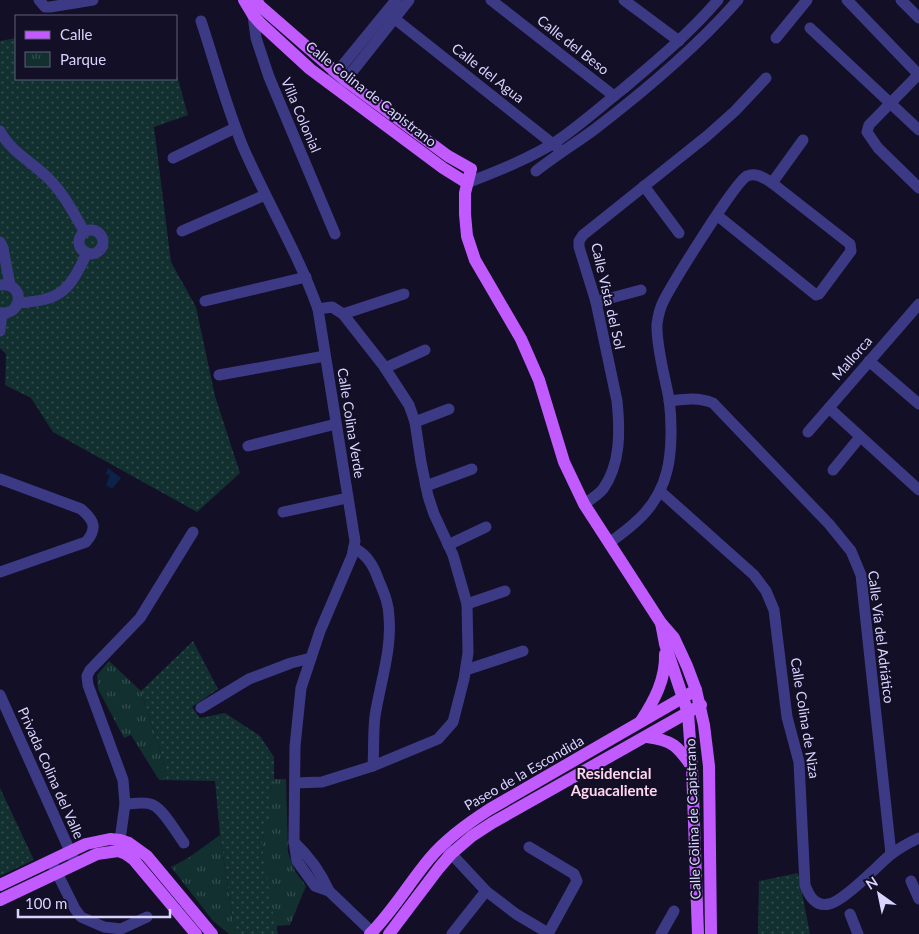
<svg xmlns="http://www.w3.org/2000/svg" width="919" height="934" font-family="Lato,sans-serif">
  <defs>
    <pattern id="grass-dots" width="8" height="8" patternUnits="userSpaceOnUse" patternTransform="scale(1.25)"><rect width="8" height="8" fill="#12302f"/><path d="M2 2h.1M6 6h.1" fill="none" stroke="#344d4e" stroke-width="1.8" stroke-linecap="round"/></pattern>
    <pattern id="park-tufts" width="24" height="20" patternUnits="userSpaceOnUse" patternTransform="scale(1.25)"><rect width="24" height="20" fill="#12302f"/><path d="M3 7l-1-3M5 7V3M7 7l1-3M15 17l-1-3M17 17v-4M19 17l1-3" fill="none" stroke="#344d4e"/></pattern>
  </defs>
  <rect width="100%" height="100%" fill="#130f26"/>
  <g fill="url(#grass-dots)">
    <path d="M16 38V79H176V72L188 115 154 127 171 262 196 307 215 396 240 473 197 512 53 432 31 398 5 385 6 354 0 348V41Z"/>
    <path d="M193 641 218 689 192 707 200 718 225 713 260 736 274 757V779L270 793V820L261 840 278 934H235L220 835 215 781 159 780 166 769 141 691Z"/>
    <path d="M0 788 34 860 0 876Z"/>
    <path d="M798 873 810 934H758L759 881Z"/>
  </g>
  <g fill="url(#park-tufts)">
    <path d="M109 661 141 691 166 769 159 780 131 735 124 738 98 689 97 675Z"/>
    <path d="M274 779H286L288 852 295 871 306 886 290 925 275 926 261 840 270 820V793Z"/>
    <path d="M220 835 235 934H229L213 921 171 867 188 858Z"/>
  </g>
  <path fill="#0c2248" d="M108 468 121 478 112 489 106 485 110 475 106 474Z"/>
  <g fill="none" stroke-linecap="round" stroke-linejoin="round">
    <g stroke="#3d3a85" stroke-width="11">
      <path d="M39 0 45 7H50L93 0"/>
      <path d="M491 0 614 96"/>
      <path d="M624 0 679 41"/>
      <path d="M847 0 919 75"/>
      <path d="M901 0 919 18"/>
      <path d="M256 12 253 15 256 38 269 77 335 234"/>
      <path d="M395 19 558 148"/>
      <path d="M201 21C215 63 226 106 243 147 267 202 298 253 318 309L355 541 352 556 320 631 301 688 295 746 294 842 297 861 315 886 329 891 374 934"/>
      <path d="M810 28 919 130"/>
      <path d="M776 38 807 0"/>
      <path d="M919 74 869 125 867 132 878 148 919 188"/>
      <path d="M328 83 396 0"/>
      <path d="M340 87 409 0"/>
      <path d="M0 131C10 151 32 162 47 177 63 192 73 212 84 231"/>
      <path d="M173 158 235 128"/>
      <path d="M536 171C555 156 576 143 595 129 646 90 696 48 738 0"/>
      <path d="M467 183C497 171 526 160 554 143 578 127 600 107 623 89 656 61 690 33 718 0"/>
      <path d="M772 183 803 140"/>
      <path d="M644 186 679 233"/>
      <circle cx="91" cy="242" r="12"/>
      <path d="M182 231 265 195"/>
      <path d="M0 242 3 248 10 285"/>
      <path d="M0 285C24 281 25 315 0 313"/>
      <path d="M205 301 306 277"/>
      <path d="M596 302 641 290"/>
      <path d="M18 303C62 300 69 291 87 253"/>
      <path d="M343 314 404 294"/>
      <path d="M0 331 2 313"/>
      <path d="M869 361 919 404"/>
      <path d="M385 368 425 350"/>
      <path d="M219 375 325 356"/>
      <path d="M669 401C685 399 698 397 713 403L829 524 851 551 861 575 891 854"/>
      <path d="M829 408 919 490"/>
      <path d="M415 422 449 409"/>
      <path d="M808 432 919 304"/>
      <path d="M248 446 336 424"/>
      <path d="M833 470 860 437"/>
      <path d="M0 479 81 509C94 520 98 528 86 542L0 572"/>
      <path d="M426 486 472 469"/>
      <path d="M661 492 754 575 766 591 774 610 787 717 799 762 805 885C809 896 815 907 829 904 844 901 876 867 889 856 898 849 908 843 919 838"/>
      <path d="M584 504C590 500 598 495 603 489 621 464 620 430 617 401L596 302 579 247V241L583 235 707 136 735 111 766 78"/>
      <path d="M283 512 347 498"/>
      <path d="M609 543C637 523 658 506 667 471 672 451 672 420 669 399 665 377 656 346 657 324 658 317 660 308 663 302 672 284 735 182 747 176 756 172 764 178 772 183L850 244 851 251 819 294 816 295 718 216"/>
      <path d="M448 545 486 527"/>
      <path d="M354 548C368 555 374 567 379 581 384 593 389 604 389 617 392 650 380 684 375 716 373 733 374 750 373 766"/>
      <path d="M467 604 505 591"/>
      <path d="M466 670 523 651"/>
      <path d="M0 695 74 860"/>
      <path d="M201 708 249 679 291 663 311 658"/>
      <path d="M295 783 322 782 373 766 438 739 453 722 464 679 468 653 467 604 453 555 434 514 428 496 421 462 415 422 409 405 383 365 343 314 332 307 318 309"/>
      <path d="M125 804C134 804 145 801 153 805 164 810 177 834 184 843"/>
      <path d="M294 842C309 856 321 873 329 891"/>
      <path d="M119 847 125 804 123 780 88 685 87 676 90 670 140 618 193 532"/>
      <path d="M445 847 486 891 516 914 548 933"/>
      <path d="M529 847 574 874 577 881 548 934"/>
      <path d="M53 865 75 909 81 917 104 927 121 929 147 917"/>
      <path d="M911 881 919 899"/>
      <path d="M850 914 858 934"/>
      <path d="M452 934 486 891"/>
      <path d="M661 934 674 911"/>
    </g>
    <g stroke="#c25bff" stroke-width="12">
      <path d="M244 0 253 15 261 24 310 69 443 168 467 183"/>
      <path d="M256 0 260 6 345 80 448 156 471 169 465 193V214L467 236 475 260 521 339 539 380 564 462 584 504 661 623 674 638 687 666 696 690 704 725 709 766 711 934"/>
      <path d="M661 623 665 644 688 713 692 768 698 934"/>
      <path d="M641 721C654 701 666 679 665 654"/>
      <path d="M647 737C672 740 678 746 692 767"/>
      <path d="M0 885 86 844 110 839 120 840 129 843 147 856 212 934"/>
      <path d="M0 900 97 854 118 851 126 854 133 859 196 934"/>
      <path d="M370 934C393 911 409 883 430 858 447 838 468 823 490 809L696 690"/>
      <path d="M389 934 439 868 451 854 472 836 492 823 701 705"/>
    </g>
  </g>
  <g text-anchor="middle" stroke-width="4" stroke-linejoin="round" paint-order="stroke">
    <g font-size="14" fill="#d9d4ff" stroke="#130f26">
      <text transform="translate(573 45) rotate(38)" y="5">Calle del Beso</text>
      <text transform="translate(488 73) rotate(38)" y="5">Calle del Agua</text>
      <text transform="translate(371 94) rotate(38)" y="5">Calle Colina de Capistrano</text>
      <text transform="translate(301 115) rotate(67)" y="5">Villa Colonial</text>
      <text transform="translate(608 296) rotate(77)" y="5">Calle Vista del Sol</text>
      <text transform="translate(852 358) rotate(-49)" y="5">Mallorca</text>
      <text transform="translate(351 423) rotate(81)" y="5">Calle Colina Verde</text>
      <text transform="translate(881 637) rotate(83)" y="5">Calle Vía del Adriático</text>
      <text transform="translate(805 718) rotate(81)" y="5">Calle Colina de Niza</text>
      <text transform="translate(51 773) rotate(66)" y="5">Privada Colina del Valle</text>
      <text transform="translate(524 773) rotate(-30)" y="5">Paseo de la Escondida</text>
      <text transform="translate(693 819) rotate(-92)" y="5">Calle Colina de Capistrano</text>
    </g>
    <g font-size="15" font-weight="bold" fill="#ffd6f0" stroke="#130f26">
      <text x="614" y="779">Residencial<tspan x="614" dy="17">Aguacaliente</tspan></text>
    </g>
  </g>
  <rect x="15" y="15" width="162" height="65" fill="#130f26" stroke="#625e7d"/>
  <rect x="25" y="31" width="25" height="8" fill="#c25bff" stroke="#625e7d"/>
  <text x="60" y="40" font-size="15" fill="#d9d4ff">Calle</text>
  <rect x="25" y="52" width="25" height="15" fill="url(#park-tufts)" stroke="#625e7d"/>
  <text x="60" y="65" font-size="15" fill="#d9d4ff">Parque</text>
  <g transform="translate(879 894) rotate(327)" stroke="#130f26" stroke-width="4" paint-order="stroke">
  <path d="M0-4L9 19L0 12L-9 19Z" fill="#d9d4ff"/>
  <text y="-8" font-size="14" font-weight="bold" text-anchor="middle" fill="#d9d4ff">N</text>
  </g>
  <path d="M18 909v8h152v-8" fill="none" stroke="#d9d4ff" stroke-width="2.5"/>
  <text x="25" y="909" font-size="15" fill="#d9d4ff" stroke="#130f26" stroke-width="4" paint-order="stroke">100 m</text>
</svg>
